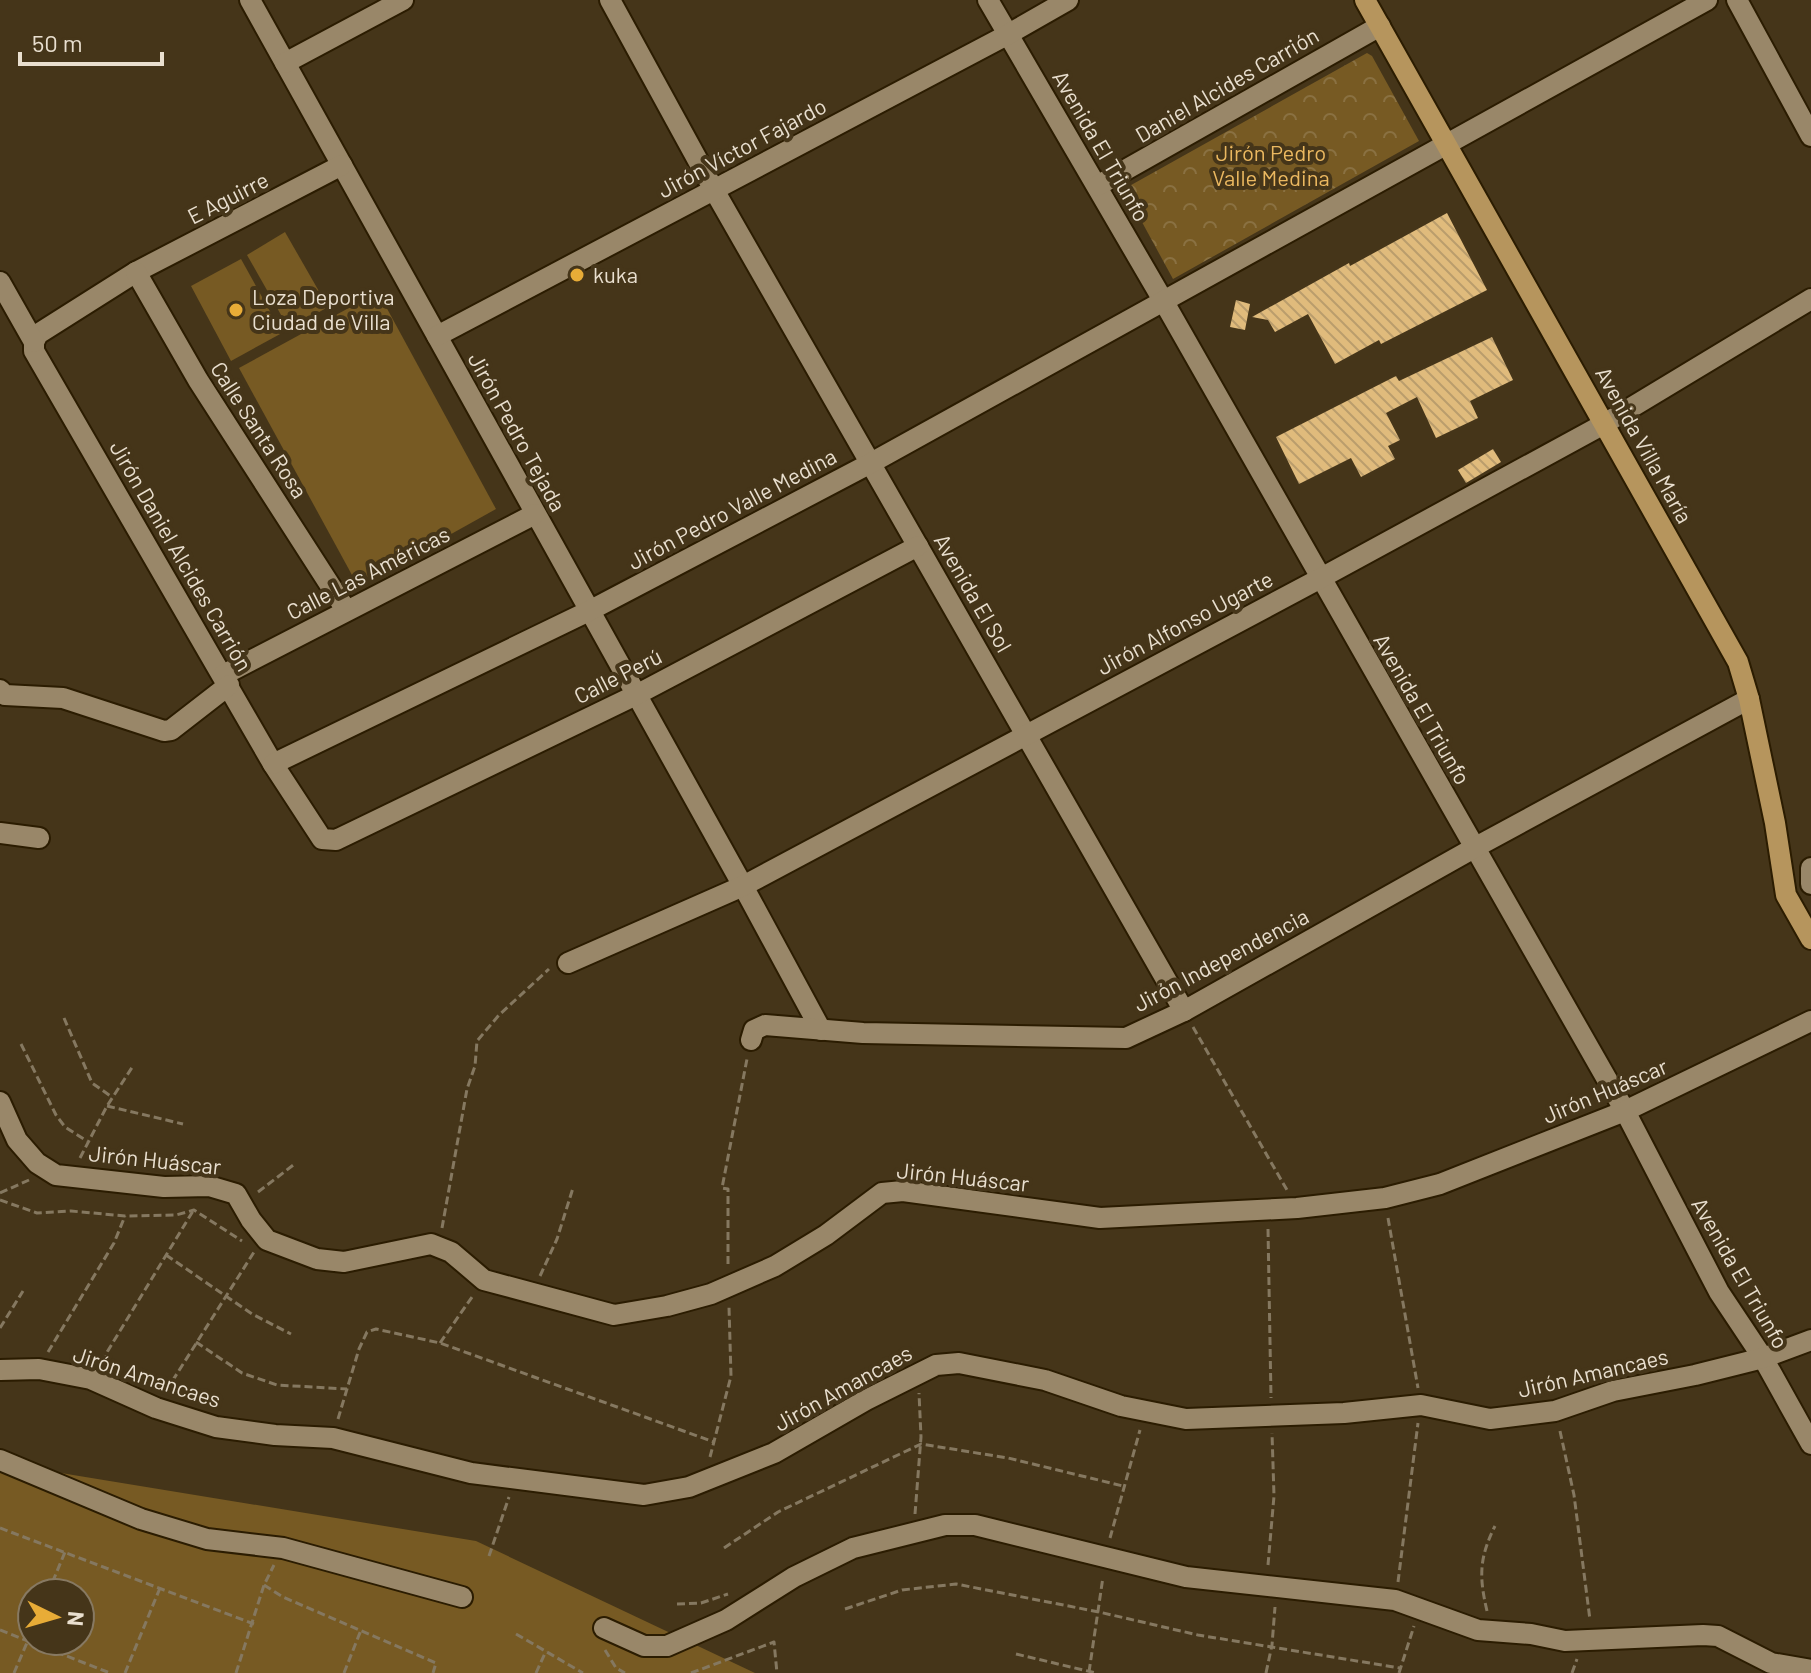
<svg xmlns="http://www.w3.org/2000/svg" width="1811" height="1673" font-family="Barlow,sans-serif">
  <defs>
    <pattern id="park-crowns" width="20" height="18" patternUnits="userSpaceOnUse" patternTransform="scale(2)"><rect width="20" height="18" fill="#775a23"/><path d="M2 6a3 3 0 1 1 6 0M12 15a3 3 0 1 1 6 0" fill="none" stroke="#8a7142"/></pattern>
    <pattern id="building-back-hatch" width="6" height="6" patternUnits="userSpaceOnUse" patternTransform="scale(2)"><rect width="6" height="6" fill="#e0bb7c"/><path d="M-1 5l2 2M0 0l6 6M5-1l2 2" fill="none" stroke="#ba9d6c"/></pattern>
  </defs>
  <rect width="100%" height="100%" fill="#453519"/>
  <g fill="#775a23" fill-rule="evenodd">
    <path d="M285 232 328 307 289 329 247 255Z"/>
    <path d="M241 259 282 333 231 361 191 286Z"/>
    <path d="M378 292 496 509 358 586 239 368Z"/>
    <path d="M0 1463 476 1541 755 1673H0ZM32 1593H80V1641H32Z"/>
  </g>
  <path fill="url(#park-crowns)" d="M1367 53 1372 56 1419 141 1173 279 1124 189Z"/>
  <g fill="url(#building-back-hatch)">
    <path d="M1447 213 1487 290 1381 344 1379 340 1335 364 1308 314 1275 332 1268 320 1252 317 1349 263 1350 266Z"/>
    <path d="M1236 300 1250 304 1245 330 1230 327Z"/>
    <path d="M1492 337 1513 380 1470 401 1478 418 1436 438 1417 397 1386 413 1400 440 1388 446 1395 459 1361 477 1351 458 1299 484 1276 437 1396 376 1399 381Z"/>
    <path d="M1493 449 1501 462 1466 483 1458 470Z"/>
  </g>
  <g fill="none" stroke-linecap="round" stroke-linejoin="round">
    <defs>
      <g id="minor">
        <path d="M250 0 743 886 821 1030"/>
        <path d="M610 0 714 190 1184 1011"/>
        <path d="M988 0 1164 302 1625 1111 1719 1292 1763 1358 1811 1444"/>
        <path d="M1737 0 1811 136"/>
        <path d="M285 63 403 0"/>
        <path d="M342 165 136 272 38 334 34 342V351L273 764 322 839 336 840 636 695 918 546"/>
        <path d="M1097 186 1380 26"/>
        <path d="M136 272 198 380 346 610"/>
        <path d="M0 282 34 342"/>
        <path d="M437 336 1007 35 1068 0"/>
        <path d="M223 675 535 514"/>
        <path d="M0 690 5 695 63 698 164 731 171 730 229 685"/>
        <path d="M273 764 589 611 871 463 1707 0"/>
        <path d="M0 833 39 838"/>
        <path d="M1811 868V884"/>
        <path d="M568 963 743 886 1321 578 1604 424 1811 299"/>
        <path d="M751 1040 754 1030 765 1025 863 1033 1126 1038 1184 1011 1474 848 1749 699"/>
        <path d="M0 1102 17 1140 37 1163 56 1175 164 1187 209 1186 236 1194 251 1220 267 1240 317 1259 344 1262 431 1244 451 1252 484 1280 614 1315 667 1306 711 1294 775 1266 826 1235 882 1193 903 1191 1100 1218 1297 1208 1385 1198 1440 1184 1625 1111 1811 1021"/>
        <path d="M0 1370 39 1369 91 1379 156 1408 216 1427 275 1435 333 1438 471 1473 644 1495 689 1487 774 1453 866 1400 936 1365 959 1363 1045 1380 1121 1406 1186 1419 1344 1413 1421 1405 1490 1419 1555 1411 1613 1391 1695 1375 1763 1358 1811 1340"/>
        <path d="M0 1460 141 1519 207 1539 283 1548 462 1597"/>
        <path d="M604 1628 644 1646H667L726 1620 794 1577 853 1548 945 1525H975L1186 1577 1395 1600 1478 1630 1531 1634 1565 1641 1703 1635 1718 1636 1771 1663 1811 1670"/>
      </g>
      <path id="major" d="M1365 0 1738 662 1749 699 1775 823 1786 895 1811 939"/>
    </defs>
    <use href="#minor" stroke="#2b1c01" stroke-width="24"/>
    <use href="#major" stroke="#2b1c01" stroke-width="24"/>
    <g stroke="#857860" stroke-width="3" stroke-dasharray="8 4" stroke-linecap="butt">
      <path d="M64 1018 92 1083 112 1097"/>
      <path d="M1193 1027 1287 1190"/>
      <path d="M21 1044 56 1115 65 1127 87 1141"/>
      <path d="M107 1106 183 1124"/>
      <path d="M80 1158 107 1106 133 1066"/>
      <path d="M258 1192 296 1163"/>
      <path d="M0 1193 29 1180"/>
      <path d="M0 1200 37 1213 71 1211 125 1216 176 1215 194 1210 242 1241"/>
      <path d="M1388 1218 1418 1388"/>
      <path d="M442 1228 467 1089 475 1066 477 1041 499 1015 549 969"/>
      <path d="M1268 1229 1271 1398"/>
      <path d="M166 1255 252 1314 291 1334"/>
      <path d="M728 1264V1189L722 1188 747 1059"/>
      <path d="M540 1276 557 1239 573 1188"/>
      <path d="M0 1328 23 1291"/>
      <path d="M196 1342 242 1373 277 1385 347 1389"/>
      <path d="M440 1343 472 1297"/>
      <path d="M48 1352 114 1243 125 1216"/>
      <path d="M101 1362 193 1211"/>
      <path d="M166 1391 254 1252"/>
      <path d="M338 1419 359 1349 367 1332 376 1329 440 1343 714 1442"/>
      <path d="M1560 1431 1574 1495 1590 1620"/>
      <path d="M710 1457 731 1376 729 1307"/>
      <path d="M915 1514 921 1437 919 1393"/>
      <path d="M0 1528 254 1624"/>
      <path d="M1110 1538 1140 1430"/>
      <path d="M724 1548 778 1512 921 1444 1008 1458 1123 1486"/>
      <path d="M489 1556 509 1497"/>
      <path d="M1268 1565 1274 1496 1272 1433"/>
      <path d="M1398 1582 1418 1423"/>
      <path d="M264 1585 283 1597 436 1663 433 1673"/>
      <path d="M48 1593 65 1552"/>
      <path d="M677 1604 701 1603 728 1594"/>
      <path d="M845 1609 902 1590 956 1584 1099 1612 1198 1635 1400 1668"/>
      <path d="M1487 1611C1479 1577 1479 1558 1495 1526"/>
      <path d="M0 1630 110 1673"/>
      <path d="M516 1634 583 1673"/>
      <path d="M605 1650 616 1668 625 1673"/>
      <path d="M1016 1654 1096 1673"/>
      <path d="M1089 1672 1103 1577"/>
      <path d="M14 1673 32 1631"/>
      <path d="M125 1673 160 1588"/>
      <path d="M236 1673 264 1585 274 1565"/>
      <path d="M344 1673 361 1630"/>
      <path d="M536 1673 546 1651"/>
      <path d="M691 1673 774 1642 777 1673"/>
      <path d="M1266 1673 1272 1645 1275 1607"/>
      <path d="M1399 1673 1414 1626"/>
      <path d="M1572 1673 1577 1659"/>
    </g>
    <use href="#minor" stroke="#998769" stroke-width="20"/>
    <use href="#major" stroke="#b6955d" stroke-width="20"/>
  </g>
  <g fill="#e8ac37" stroke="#453519" stroke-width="3">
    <circle cx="577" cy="275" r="8"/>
    <circle cx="236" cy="310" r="8"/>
  </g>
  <g text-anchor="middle" stroke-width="8" stroke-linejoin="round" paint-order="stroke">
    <g font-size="22" fill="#e9dfcf" stroke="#453519">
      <text transform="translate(1227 85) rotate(-30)" y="8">Daniel Alcides Carrión</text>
      <text transform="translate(1101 146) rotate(60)" y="8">Avenida El Triunfo</text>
      <text transform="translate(742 148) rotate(-28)" y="8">Jirón Víctor Fajardo</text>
      <text transform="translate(228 198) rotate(-27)" y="8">E Aguirre</text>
      <text transform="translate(259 430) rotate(57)" y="8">Calle Santa Rosa</text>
      <text transform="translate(517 432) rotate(61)" y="8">Jirón Pedro Tejada</text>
      <text transform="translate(1644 445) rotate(61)" y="8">Avenida Villa María</text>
      <text transform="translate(732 509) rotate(-28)" y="8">Jirón Pedro Valle Medina</text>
      <text transform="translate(181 556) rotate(60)" y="8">Jirón Daniel Alcides Carrión</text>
      <text transform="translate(368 573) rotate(-27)" y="8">Calle Las Américas</text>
      <text transform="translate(973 593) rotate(60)" y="8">Avenida El Sol</text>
      <text transform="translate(1185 623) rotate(-28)" y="8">Jirón Alfonso Ugarte</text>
      <text transform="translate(618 676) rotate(-27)" y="8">Calle Perú</text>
      <text transform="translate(1422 709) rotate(60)" y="8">Avenida El Triunfo</text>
      <text transform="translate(1221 960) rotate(-28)" y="8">Jirón Independencia</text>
      <text transform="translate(1605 1091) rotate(-23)" y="8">Jirón Huáscar</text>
      <text transform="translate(155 1160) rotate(6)" y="8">Jirón Huáscar</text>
      <text transform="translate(963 1177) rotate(6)" y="8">Jirón Huáscar</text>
      <text transform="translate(1740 1273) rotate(60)" y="8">Avenida El Triunfo</text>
      <text transform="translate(1593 1373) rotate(-13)" y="8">Jirón Amancaes</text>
      <text transform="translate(147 1377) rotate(18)" y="8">Jirón Amancaes</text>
      <text transform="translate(843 1388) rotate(-29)" y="8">Jirón Amancaes</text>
    </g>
    <g font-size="22" fill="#ebb860" stroke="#453519">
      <text x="1271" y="161">Jirón Pedro<tspan x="1271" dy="25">Valle Medina</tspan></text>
    </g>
    <g font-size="22" fill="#e9dfcf" stroke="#453519" text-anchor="start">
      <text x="593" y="283">kuka</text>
      <text x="252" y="305">Loza Deportiva<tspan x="252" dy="25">Ciudad de Villa</tspan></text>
    </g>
  </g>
  <g transform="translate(56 1617) rotate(95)"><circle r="38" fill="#453519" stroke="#877962" stroke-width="2"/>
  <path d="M0-6L14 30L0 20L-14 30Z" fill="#e8ac37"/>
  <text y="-12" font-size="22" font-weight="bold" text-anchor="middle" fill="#e9dfcf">N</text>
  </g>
  <path d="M20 52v12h142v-12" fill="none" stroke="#e9dfcf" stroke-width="4"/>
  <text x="32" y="52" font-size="24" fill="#e9dfcf" stroke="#453519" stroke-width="6" paint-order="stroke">50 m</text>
</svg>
